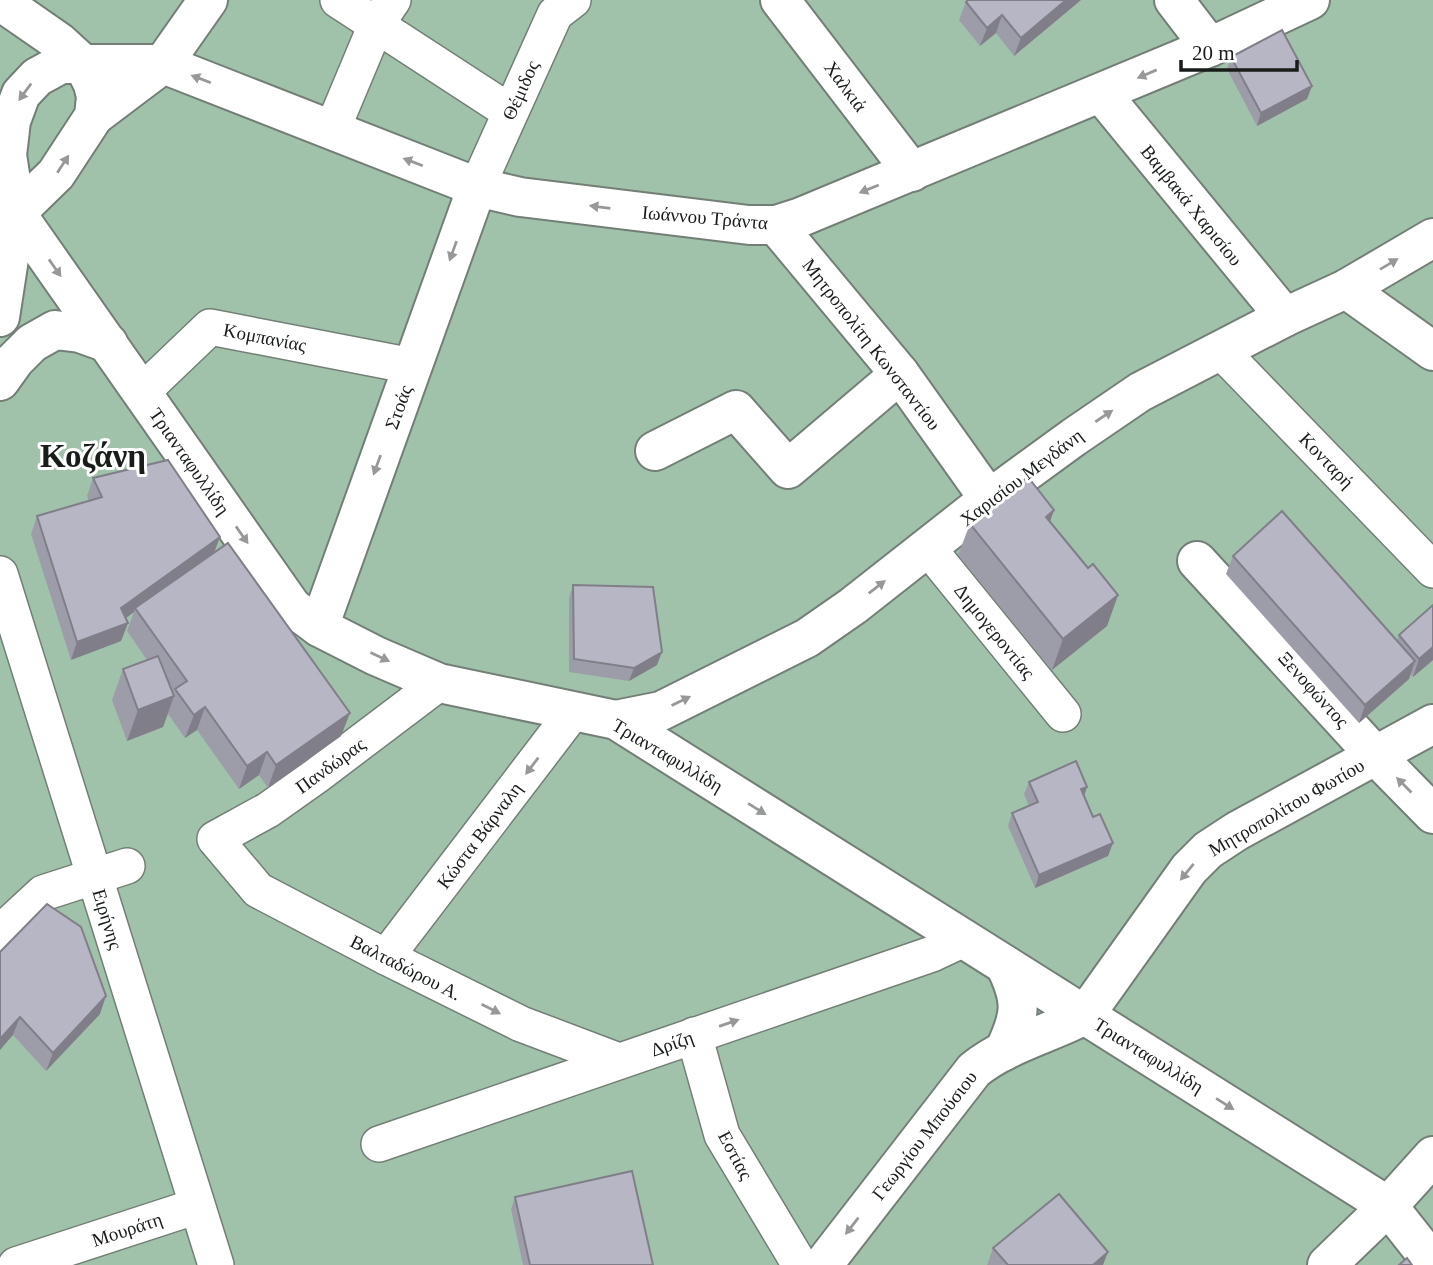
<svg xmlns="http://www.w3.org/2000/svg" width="1433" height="1265" font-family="Georgia,serif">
  <rect width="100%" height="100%" fill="#d5e3d9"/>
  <rect fill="#a0c2aa" x="0" y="0" width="1433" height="1265"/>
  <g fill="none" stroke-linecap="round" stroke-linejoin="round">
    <defs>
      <g id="pedestrian">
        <path d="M338 0 510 112"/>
        <path d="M332 130 376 25 393 0"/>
        <path d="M477 187 555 14 573 0"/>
        <path d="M1221 351 1433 570"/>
        <path d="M142 392 210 327 412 366"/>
        <path d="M928 548 1063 714"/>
        <path d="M0 574 216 1265"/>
        <path d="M439 683 316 776 268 810 215 839 258 890 386 957 521 1024 619 1061"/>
        <path d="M0 933 43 893 127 866"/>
        <path d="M386 957 573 712"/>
        <path d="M694 1035 722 1135 800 1265"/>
        <path d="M379 1144 932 954 964 939"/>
        <path d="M16 1265 197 1206"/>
      </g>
      <g id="minor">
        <path d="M780 0 912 172"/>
        <path d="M1174 0 1210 47"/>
        <path d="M1101 93 1285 317"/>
        <path d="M776 225 900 374 989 499"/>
        <path d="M1346 289 1433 351"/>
        <path d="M655 451 736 410 788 469 900 374"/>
        <path d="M1197 561 1375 755 1433 814"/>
        <path d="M319 627 477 187"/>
        <path d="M1388 1206 1433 1263"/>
      </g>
      <g id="tertiary">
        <path d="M163 64 208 0"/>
        <path d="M16 213 292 607 319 627 376 656 439 683 616 720 1388 1206"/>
        <path d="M0 381 15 360 32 343 55 330 80 333 108 343"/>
        <path d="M616 720 661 711 807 638 853 606 989 499 1074 437 1140 392 1285 317 1346 289 1433 238"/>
      </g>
      <g id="secondary">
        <path d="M83 64H163L477 187 520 197 749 225H776L801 217 1210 47 1310 0"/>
        <path d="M1004 1051C1021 1015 1023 1002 1005 965"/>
        <path d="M823 1265 974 1070C1006 1044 1049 1034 1085 1015L1189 869 1208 850 1237 831 1433 724"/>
        <path d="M1327 1265 1388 1206 1433 1156"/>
      </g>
      <g id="primary">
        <path d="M0 1 59 42 83 64 93 84 96 97 94 116 56 174 16 213"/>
        <path d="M94 116 163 64"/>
        <path d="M0 317 16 213 7 155 11 121 21 94 37 77 61 64H83"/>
      </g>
    </defs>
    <use href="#pedestrian" stroke="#737f76" stroke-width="38"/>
    <use href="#minor" stroke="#737f76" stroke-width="42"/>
    <use href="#tertiary" stroke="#737f76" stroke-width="42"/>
    <use href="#secondary" stroke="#737f76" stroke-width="42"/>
    <use href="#primary" stroke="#737f76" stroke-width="42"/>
    <use href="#pedestrian" stroke="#fff" stroke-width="35"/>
    <use href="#minor" stroke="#fff" stroke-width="38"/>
    <use href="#tertiary" stroke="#fff" stroke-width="38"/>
    <use href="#secondary" stroke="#fff" stroke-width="38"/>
    <use href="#primary" stroke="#fff" stroke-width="38"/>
  </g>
  <g fill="#9d9da9">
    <path d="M968 0H1081L1014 56 996 33 980 46 959 20 966 2Z"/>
    <path d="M1231 57 1312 86 1307 99 1257 126 1227 69Z"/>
    <path d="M93 478 220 537 214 553 341 736 268 788 259 775 239 789 197 730 185 738 168 714 163 727 127 741 112 700 123 669 147 660 127 631 134 612 126 618 128 623 121 641 71 660 31 534 37 516 89 501 87 496Z"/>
    <path d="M1054 510 1050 522 1088 568 1118 595 1107 626 1052 670 958 555 970 524Z"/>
    <path d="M1233 556 1397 640 1399 635 1433 660 1413 677 1410 674 1409 679 1359 723 1226 574Z"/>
    <path d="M573 585 657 665 629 681 569 672V598Z"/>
    <path d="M1029 782 1087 787 1084 797 1093 817 1113 843 1108 856 1035 888 1008 826 1012 813 1029 806 1024 794Z"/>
    <path d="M0 952 100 1014 46 1071 13 1035Z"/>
    <path d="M515 1197 653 1265H523L511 1209Z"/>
    <path d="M993 1248 1103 1265H987Z"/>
  </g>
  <g fill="#807f89">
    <path d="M1066 0H1081L1014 56 1021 38Z"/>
    <path d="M1002 15 996 33 980 46 987 28Z"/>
    <path d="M1312 86 1307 99 1257 126 1261 113Z"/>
    <path d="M1054 510 1043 541 1046 517Z"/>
    <path d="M220 537 213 555 135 608 134 612 115 626 121 608Z"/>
    <path d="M1118 595 1107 626 1052 670 1063 639Z"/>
    <path d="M128 623 121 641 71 660 77 642Z"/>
    <path d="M1433 647V660L1413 677 1419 659Z"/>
    <path d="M662 652 657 665 629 681 634 668Z"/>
    <path d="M1415 661 1409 679 1359 723 1365 705Z"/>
    <path d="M174 696 163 727 127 741 138 710Z"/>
    <path d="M205 707 197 730 185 738 194 715Z"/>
    <path d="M350 713 341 736 268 788 276 765Z"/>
    <path d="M267 752 259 775 239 789 247 766Z"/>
    <path d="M1087 787 1083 799 1081 789Z"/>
    <path d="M1113 843 1108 856 1035 888 1039 875Z"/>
    <path d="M106 996 100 1014 46 1071 53 1053Z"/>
    <path d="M20 1017 13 1035 0 1050V1039Z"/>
    <path d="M1108 1252 1103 1265H1093Z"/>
  </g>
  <g fill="#b7b6c4" stroke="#807f89" stroke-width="2">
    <path d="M968 0H1066L1021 38 1002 15 987 28 966 2Z"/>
    <path d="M1282 30 1312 86 1261 113 1231 57Z"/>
    <path d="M168 460 220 537 121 608 128 623 77 642 37 516 102 497 93 478Z"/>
    <path d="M1028 477 1054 510 1046 517 1088 568 1093 564 1118 595 1063 639 970 524Z"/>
    <path d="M1282 511 1415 661 1365 705 1233 556Z"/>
    <path d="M228 543 350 713 276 765 267 752 247 766 205 707 194 715 175 689 187 681 135 608Z"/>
    <path d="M573 585 653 587 662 652 634 668 574 659Z"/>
    <path d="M1433 605V647L1419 659 1399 635Z"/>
    <path d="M158 656 174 696 138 710 123 669Z"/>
    <path d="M1076 761 1087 787 1081 789 1093 817 1100 814 1113 843 1039 875 1012 813 1038 802 1029 782Z"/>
    <path d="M47 904 81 927 106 996 53 1053 20 1017 0 1039V952Z"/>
    <path d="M632 1171 653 1265H530L515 1197Z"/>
    <path d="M1059 1194 1108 1252 1093 1265H1008L993 1248Z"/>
    <path d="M1407 1258 1412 1265H1399Z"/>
  </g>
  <defs><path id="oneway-solid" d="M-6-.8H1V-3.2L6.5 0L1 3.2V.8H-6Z" transform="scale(1.75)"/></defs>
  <g fill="#979998">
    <use href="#oneway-solid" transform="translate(1147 74) rotate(157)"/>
    <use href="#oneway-solid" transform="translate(201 79) rotate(-159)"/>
    <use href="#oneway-solid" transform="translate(25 92) rotate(126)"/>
    <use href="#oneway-solid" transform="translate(413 162) rotate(-159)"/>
    <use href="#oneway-solid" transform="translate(63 164) rotate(-57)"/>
    <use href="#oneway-solid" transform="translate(869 189) rotate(158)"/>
    <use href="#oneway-solid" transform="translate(600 207) rotate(-173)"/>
    <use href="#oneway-solid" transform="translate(453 251) rotate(110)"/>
    <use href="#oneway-solid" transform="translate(1389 264) rotate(-31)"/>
    <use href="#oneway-solid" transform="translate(55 268) rotate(55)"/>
    <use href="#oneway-solid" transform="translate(1104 416) rotate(-34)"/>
    <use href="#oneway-solid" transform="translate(377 465) rotate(110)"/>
    <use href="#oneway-solid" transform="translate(242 535) rotate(55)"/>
    <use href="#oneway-solid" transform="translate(877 587) rotate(-38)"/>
    <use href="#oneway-solid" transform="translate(380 657) rotate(25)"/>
    <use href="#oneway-solid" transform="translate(681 701) rotate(-26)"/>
    <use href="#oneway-solid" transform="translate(532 766) rotate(127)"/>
    <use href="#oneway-solid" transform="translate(1404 785) rotate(-135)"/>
    <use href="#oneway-solid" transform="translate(757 809) rotate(32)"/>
    <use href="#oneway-solid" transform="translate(1187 872) rotate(129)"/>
    <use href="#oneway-solid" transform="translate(491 1009) rotate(27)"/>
    <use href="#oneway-solid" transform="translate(729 1023) rotate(-19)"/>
    <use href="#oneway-solid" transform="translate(1225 1104) rotate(32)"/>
    <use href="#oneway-solid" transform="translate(852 1226) rotate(128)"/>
  </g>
  <g text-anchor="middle" stroke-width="6" stroke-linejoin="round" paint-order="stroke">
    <g font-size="19" fill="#181d19" stroke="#fff">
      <text transform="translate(846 86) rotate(53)" y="7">Χαλκιά</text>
      <text transform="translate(520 90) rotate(-66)" y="7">Θέμιδος</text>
      <text transform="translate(1192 205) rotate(51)" y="7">Βαμβακά Χαρισίου</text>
      <text transform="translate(705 217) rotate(5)" y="7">Ιωάννου Τράντα</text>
      <text transform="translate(265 337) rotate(11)" y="7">Κομπανίας</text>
      <text transform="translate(872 344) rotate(52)" y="7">Μητροπολίτη Κωνσταντίου</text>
      <text transform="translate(398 407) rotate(-70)" y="7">Στοάς</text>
      <text transform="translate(1327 460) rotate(46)" y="7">Κονταρή</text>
      <text transform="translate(190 461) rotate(55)" y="7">Τριανταφυλλίδη</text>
      <text transform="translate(1021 477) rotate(-37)" y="7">Χαρισίου Μεγδάνη</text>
      <text transform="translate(995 631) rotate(51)" y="7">Δημογεροντίας</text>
      <text transform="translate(1314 689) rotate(48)" y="7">Ξενοφώντος</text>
      <text transform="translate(668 755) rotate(31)" y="7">Τριανταφυλλίδη</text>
      <text transform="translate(330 765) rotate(-36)" y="7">Πανδώρας</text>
      <text transform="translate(1286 807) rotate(-30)" y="7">Μητροπολίτου Φωτίου</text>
      <text transform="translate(479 835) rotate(-53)" y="7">Κώστα Βάρναλη</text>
      <text transform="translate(108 919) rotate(73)" y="7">Ειρήνης</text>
      <text transform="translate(406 967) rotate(27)" y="7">Βαλταδώρου Α.</text>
      <text transform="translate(672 1043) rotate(-19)" y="7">Δρίζη</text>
      <text transform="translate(1149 1055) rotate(32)" y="7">Τριανταφυλλίδη</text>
      <text transform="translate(924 1135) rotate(-52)" y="7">Γεωργίου Μπούσιου</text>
      <text transform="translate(736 1155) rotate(62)" y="7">Εστίας</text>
      <text transform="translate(127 1229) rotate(-18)" y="7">Μουράτη</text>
    </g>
    <g font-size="33" font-weight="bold" fill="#181d19" stroke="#fff">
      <text x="93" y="467">Κοζάνη</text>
    </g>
  </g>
  <path d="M1181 60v10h116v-10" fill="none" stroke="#181d19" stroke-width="3.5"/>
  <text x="1192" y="60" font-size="21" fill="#181d19" stroke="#ffffff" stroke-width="5" paint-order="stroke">20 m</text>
</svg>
